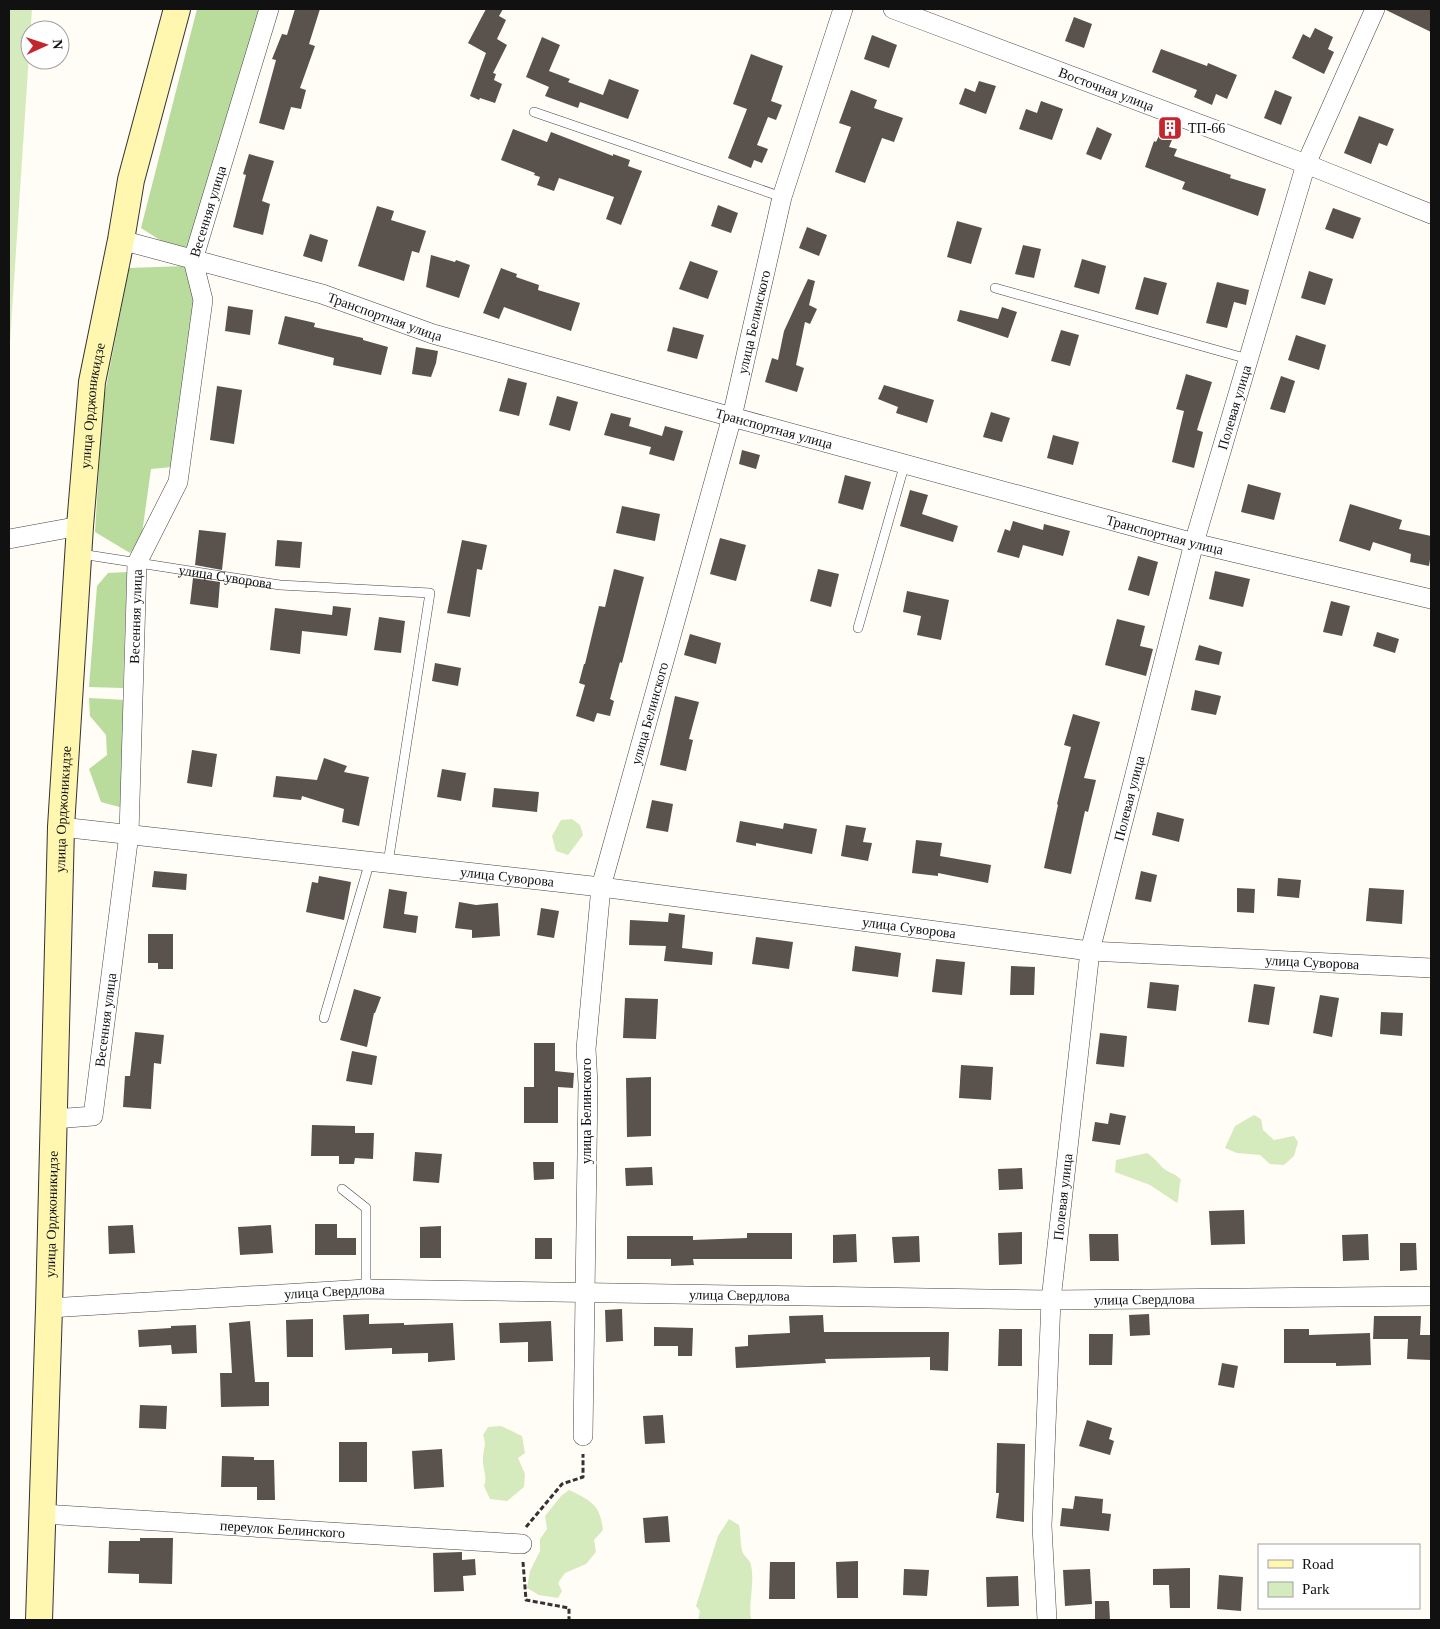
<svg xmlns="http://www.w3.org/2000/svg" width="1440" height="1629" font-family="'Times New Roman',serif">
  <rect width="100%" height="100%" fill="#fffdf5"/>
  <g fill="#d5ebbd">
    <path d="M9 9H32L9 357Z"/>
    <path d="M572 819 580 825 583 835 568 855 556 851 552 836 561 820Z"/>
    <path d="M1254 1115 1261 1119 1263 1130 1274 1140 1294 1136 1298 1142 1294 1156 1284 1165 1270 1164 1260 1155 1237 1153 1225 1148 1235 1126Z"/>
    <path d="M1147 1153C1153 1157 1157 1161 1161 1166 1167 1173 1176 1173 1181 1180 1178 1188 1180 1196 1177 1203L1150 1185 1115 1172 1116 1160Z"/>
    <path d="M501 1426 522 1436 525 1453 518 1458 525 1474 524 1487 507 1501 490 1499 484 1486C488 1476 482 1469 483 1458 483 1448 487 1446 483 1435L488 1427Z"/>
    <path d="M569 1490C591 1501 600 1504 603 1530L594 1540 596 1552 586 1564 565 1573 558 1583 562 1591 558 1598 539 1595 527 1588 530 1571 540 1551V1539L547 1529 545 1516 561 1496Z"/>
    <path d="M729 1519 739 1525C741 1533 740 1547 743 1553 745 1557 750 1560 751 1565 755 1584 748 1602 751 1620H698L700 1611 696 1606 718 1536Z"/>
  </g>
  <g fill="#b9dc9c">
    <path d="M197 9H263L191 249 163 242 141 228Z"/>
    <path d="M185 266 195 299 172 467 151 469 141 541 130 553 95 532 103 403 129 268Z"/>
    <path d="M127 572 123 688 89 687 97 586 108 573Z"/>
    <path d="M89 698 125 700 123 808 101 802 89 769 107 755 106 735 90 716Z"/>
  </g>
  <g fill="#5a524d">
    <path d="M295 9H320L309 44 315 46 300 88 306 90 301 109 291 107 284 130 259 123 276 60 272 59 282 34 287 35Z"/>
    <path d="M486 9H503L499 16 506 20 497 39 507 45 493 73 496 74 494 80 502 84 495 103 480 98 479 100 470 96 486 53 468 43Z"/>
    <path d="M1386 9H1431V32L1386 10Z"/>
    <path d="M1074 17 1092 24 1084 48 1065 41Z"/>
    <path d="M1315 28 1333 37 1328 49 1334 52 1324 74 1292 58 1303 34 1310 38Z"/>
    <path d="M872 35 897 45 889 68 864 59Z"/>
    <path d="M542 37 560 45 549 71 570 79 568 82 603 95 609 79 639 90 628 119 580 102 578 108 545 96 549 87 526 77Z"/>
    <path d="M1161 49 1207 66 1208 63 1237 75 1227 99 1216 94 1212 105 1194 97 1197 90 1152 72Z"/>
    <path d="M751 54 783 66 771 101 782 105 776 120 768 117 757 145 768 149 762 163 754 160 751 168 728 158 747 109 733 104Z"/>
    <path d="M979 81 996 86 986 114 959 104 965 88 975 92Z"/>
    <path d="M851 90 877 100 874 108 903 118 894 142 882 138 865 183 835 172 851 127 839 123Z"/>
    <path d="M1275 90 1292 97 1281 125 1264 118Z"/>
    <path d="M1041 101 1063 109 1052 140 1019 129 1026 109 1037 113Z"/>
    <path d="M1359 116 1394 129 1387 146 1379 143 1371 164 1344 153Z"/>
    <path d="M1165 123 1177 128 1169 147 1177 149 1174 156 1231 175 1230 178 1266 189 1258 216 1182 189 1185 182 1145 167 1154 141 1156 142Z"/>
    <path d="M1097 127 1112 134 1101 160 1086 154Z"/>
    <path d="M513 129 547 142 551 132 613 156V154L630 160 628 166 642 171 621 225 606 219 614 197 559 178 554 191 537 185 540 177 534 175 535 173 501 160Z"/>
    <path d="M249 154 274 161 262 201 270 204 263 235 233 227 246 175 243 174Z"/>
    <path d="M718 205 738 213 731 233 711 226Z"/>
    <path d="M377 206 394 211 391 220 426 231 419 253 412 251 404 281 358 266Z"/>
    <path d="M1333 208 1361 218 1353 239 1325 229Z"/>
    <path d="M957 221 982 228 971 264 947 257Z"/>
    <path d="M807 227 827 235 819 256 799 248Z"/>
    <path d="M310 234 328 240 322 262 303 256Z"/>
    <path d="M1023 245 1041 249 1034 278 1015 274Z"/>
    <path d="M431 255 455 262 456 260 470 265 459 298 426 287Z"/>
    <path d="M1082 259 1106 266 1099 294 1074 287Z"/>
    <path d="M690 261 718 271 708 299 679 289Z"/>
    <path d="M501 268 517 274 516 277 539 285 538 290 580 303 571 331 504 307 499 319 483 313Z"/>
    <path d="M1309 271 1333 279 1325 305 1301 298Z"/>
    <path d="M1144 277 1167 283 1158 315 1135 309Z"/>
    <path d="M808 279 815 281 809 305 817 309 810 324 805 322 796 365 804 368 797 392 765 382 772 358 778 360 784 331Z"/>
    <path d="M1217 282 1249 290 1246 305 1234 302 1227 328 1206 323Z"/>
    <path d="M228 306 253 310 250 335 225 331Z"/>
    <path d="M1002 307 1017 312 1008 338 957 321 960 310 998 319Z"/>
    <path d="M285 316 315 323 314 327 363 338V340L388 347 381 375 333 365 334 358 278 344Z"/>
    <path d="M673 327 704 335 697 359 667 351Z"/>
    <path d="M1061 330 1079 335 1070 366 1051 361Z"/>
    <path d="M1296 335 1326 345 1319 370 1288 360Z"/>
    <path d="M416 347 438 351 436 363 431 377 412 374Z"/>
    <path d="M1186 374 1212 382 1197 430 1203 432 1194 468 1172 462 1184 411 1176 409Z"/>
    <path d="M1281 376 1295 381 1285 413 1270 409Z"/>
    <path d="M508 378 527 383 519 416 499 411Z"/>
    <path d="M884 385 934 400 927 423 896 413 898 407 878 399Z"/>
    <path d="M217 386 242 390 234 444 210 440Z"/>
    <path d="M557 396 578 402 570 431 549 425Z"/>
    <path d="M991 412 1010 418 1002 442 983 437Z"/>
    <path d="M611 413 631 418 629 426 662 436 665 426 683 431 674 461 649 454 651 447 604 435Z"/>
    <path d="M1053 435 1079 442 1073 465 1047 458Z"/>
    <path d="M742 450 760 455 756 469 739 464Z"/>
    <path d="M845 475 871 482 863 510 838 503Z"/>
    <path d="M1248 484 1281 493 1274 520 1241 512Z"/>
    <path d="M910 490 928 495 922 514 958 526 953 542 900 526Z"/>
    <path d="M1350 504 1402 520 1399 529 1431 536V553L1429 566 1410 562 1411 554 1373 542 1370 551 1339 541Z"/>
    <path d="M622 506 660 514 655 541 616 533Z"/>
    <path d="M1013 521 1043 530 1044 524 1070 531 1063 556 1023 545 1019 558 997 552 1005 529 1010 531Z"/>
    <path d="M199 530 226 533 222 570 195 565Z"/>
    <path d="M720 538 746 545 736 581 710 574Z"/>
    <path d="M277 540 302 542 300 568 275 566Z"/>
    <path d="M462 540 487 545 482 570 477 569 470 617 447 613Z"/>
    <path d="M1138 556 1158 562 1149 596 1128 590Z"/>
    <path d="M614 569 644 577 622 663 620 662 610 699 614 701 610 716 597 713 594 722 576 716 585 685 579 683 584 664H585L599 606 605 607Z"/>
    <path d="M818 569 839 574 831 607 810 601Z"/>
    <path d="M1215 571 1250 579 1243 607 1209 599Z"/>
    <path d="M193 578 220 582 218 608 190 604Z"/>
    <path d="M907 591 949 600 941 640 917 635 921 616 903 612Z"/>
    <path d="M1331 601 1350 606 1342 636 1323 632Z"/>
    <path d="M333 606 351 608 347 636 302 631 300 654 270 650 275 608 332 615Z"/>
    <path d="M379 617 405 621 401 653 374 650Z"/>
    <path d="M1117 619 1145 626 1140 646 1153 649 1146 676 1105 665Z"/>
    <path d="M1377 632 1399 639 1395 653 1373 646Z"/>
    <path d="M690 634 721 643 716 664 684 655Z"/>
    <path d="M1199 645 1222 652 1219 665 1195 660Z"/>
    <path d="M435 663 461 668 458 686 432 681Z"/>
    <path d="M1195 690 1221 696 1216 715 1191 710Z"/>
    <path d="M675 696 699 702 689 739 693 740 686 771 660 765Z"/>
    <path d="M1073 714 1100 722 1084 778 1096 780 1088 812 1085 811 1071 874 1044 868 1058 805 1057 804 1071 747 1064 745Z"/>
    <path d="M192 750 217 754 212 787 187 783Z"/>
    <path d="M324 758 347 766 344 772 369 777 359 826 342 822 344 809 302 796 301 800 273 797 276 776 317 780Z"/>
    <path d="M442 769 466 773 461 801 437 797Z"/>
    <path d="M494 788 539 792 537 812 492 807Z"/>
    <path d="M652 800 673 804 668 832 646 828Z"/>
    <path d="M1157 812 1184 819 1179 842 1152 835Z"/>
    <path d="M740 821 783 829 784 823 817 829 812 854 756 843V846L736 842Z"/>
    <path d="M846 825 866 828 863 842 872 843 868 861 841 856Z"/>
    <path d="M916 840 942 843 940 856 991 865 988 883 938 873V876L912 873Z"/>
    <path d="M154 871 187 874 186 890 152 887Z"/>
    <path d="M1141 871 1157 875 1151 902 1135 899Z"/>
    <path d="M319 876 351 882 344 920 306 912 312 882 318 883Z"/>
    <path d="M1278 878 1301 880 1299 898 1277 896Z"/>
    <path d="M1237 888 1255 889 1254 913 1237 912Z"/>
    <path d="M1369 888 1404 890 1402 924 1366 921Z"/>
    <path d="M389 889 407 892 404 914 418 916 416 933 383 928Z"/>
    <path d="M459 902 476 905 498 903 500 936 472 938V930L455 928Z"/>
    <path d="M541 908 559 911 554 938 537 935Z"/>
    <path d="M669 913 685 915 682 948 713 952 712 965 664 961 666 946 629 945 630 920 668 922Z"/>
    <path d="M148 934H173V969H158V963H148Z"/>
    <path d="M756 937 793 942 789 969 752 964Z"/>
    <path d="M855 946 901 953 898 977 852 971Z"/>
    <path d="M936 959 965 962 962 995 932 992Z"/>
    <path d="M1011 966 1035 967 1034 995H1010Z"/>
    <path d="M1150 982 1179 985 1176 1011 1147 1008Z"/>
    <path d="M1254 984 1275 987 1269 1025 1248 1022Z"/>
    <path d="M354 989 381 997 375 1013H374L367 1047 340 1040Z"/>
    <path d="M1320 995 1339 998 1332 1037 1313 1033Z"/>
    <path d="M625 998 658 999 656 1039 623 1038Z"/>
    <path d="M1381 1012 1403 1013 1402 1036 1380 1034Z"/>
    <path d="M135 1032 164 1035 161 1064 154 1063 151 1109 123 1107 125 1076H130Z"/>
    <path d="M1100 1033 1127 1036 1124 1067 1096 1064Z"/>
    <path d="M534 1043H555V1071L574 1073 573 1088 558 1087V1123H524V1087H534Z"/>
    <path d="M352 1051 377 1056 372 1085 346 1081Z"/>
    <path d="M961 1065 993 1067 991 1100 959 1098Z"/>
    <path d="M651 1077V1136L627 1137 626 1078Z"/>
    <path d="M1110 1113 1126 1116 1120 1145 1092 1141 1095 1122 1108 1124Z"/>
    <path d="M312 1125 355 1126V1133H374L373 1159 355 1158 354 1164H339V1156H311Z"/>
    <path d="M415 1152 442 1154 439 1183 413 1181Z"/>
    <path d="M533 1162H554V1179L534 1180Z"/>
    <path d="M652 1167 653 1185 626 1186 625 1168Z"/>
    <path d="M1022 1168 1023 1189 999 1190 998 1169Z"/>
    <path d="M1244 1210 1245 1244 1211 1245 1209 1211Z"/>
    <path d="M315 1224H337V1238H356V1255H315Z"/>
    <path d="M133 1225 135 1253 109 1254 108 1226Z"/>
    <path d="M271 1225 273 1253 240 1255 238 1227Z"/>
    <path d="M441 1226V1258H420V1227Z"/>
    <path d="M1022 1232V1264L999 1265 998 1233Z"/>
    <path d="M747 1233H792V1259H693L694 1265 671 1266V1259H627V1236H693V1240L747 1238Z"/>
    <path d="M856 1234 857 1262 833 1263V1235Z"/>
    <path d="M1089 1234H1118L1119 1261H1090Z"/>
    <path d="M1368 1234 1369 1260 1343 1261 1342 1235Z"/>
    <path d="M919 1236 920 1262 894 1263 892 1237Z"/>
    <rect x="535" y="1238" width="17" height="21"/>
    <path d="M1400 1243H1416L1417 1270 1400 1271Z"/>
    <path d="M622 1309 623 1341 606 1342 605 1310Z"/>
    <path d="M369 1314V1324L404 1323V1325L453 1323 455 1360 428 1362V1353L392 1354V1348L345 1350 343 1315Z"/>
    <path d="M1149 1314 1150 1335 1130 1336 1129 1315Z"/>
    <path d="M823 1315 824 1332H949L948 1371 930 1370V1357L825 1359 826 1363 736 1368 735 1347 748 1346V1335L790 1333 789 1316Z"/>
    <path d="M1374 1316H1421L1420 1335H1431V1360L1407 1359 1408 1339H1373Z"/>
    <path d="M313 1319V1357H287L286 1320Z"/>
    <path d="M250 1321 255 1382H269V1406L221 1407 220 1373H232L229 1323Z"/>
    <path d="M551 1321 553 1361 528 1362V1342L500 1343 499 1323Z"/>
    <path d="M196 1325 197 1353 172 1354 171 1345 139 1347 138 1330 171 1328V1326Z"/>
    <path d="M654 1327 693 1328 692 1356H678V1346H654Z"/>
    <path d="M999 1329H1022V1366H998Z"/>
    <path d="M1284 1329H1309V1335L1370 1333 1371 1365 1336 1366V1363H1284Z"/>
    <path d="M1089 1334H1113L1112 1365H1089Z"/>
    <path d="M1222 1363 1238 1366 1234 1388 1218 1385Z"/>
    <path d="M140 1405 167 1406 166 1429 139 1428Z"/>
    <path d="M663 1415 665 1443 645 1444 643 1416Z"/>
    <path d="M1087 1420 1112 1428 1109 1439 1114 1441 1110 1455 1079 1446Z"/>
    <rect x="339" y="1442" width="28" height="40"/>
    <path d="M997 1443 1025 1444 1024 1522 996 1518 999 1493H996Z"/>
    <path d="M442 1449 444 1487 414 1489 412 1451Z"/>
    <path d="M222 1456 254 1457V1460H274L275 1500H257V1487H221Z"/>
    <path d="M1075 1496 1103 1499 1102 1513 1111 1514 1109 1531 1060 1526 1062 1508 1073 1509Z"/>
    <path d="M668 1516 670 1542 645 1543 643 1518Z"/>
    <path d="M140 1538H173L172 1584 139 1583V1574L108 1573 109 1541H140Z"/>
    <path d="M462 1552V1560L475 1559 476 1575 463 1576 464 1591 434 1592 433 1553Z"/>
    <path d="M858 1561V1598H837L836 1562Z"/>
    <path d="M770 1562H795V1599H769Z"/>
    <path d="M1190 1568V1608H1170L1169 1585H1153V1569Z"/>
    <path d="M904 1569 929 1570 927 1596 903 1595Z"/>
    <path d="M1090 1569 1092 1604 1065 1606 1063 1570Z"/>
    <path d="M1219 1575 1243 1577 1241 1611 1217 1609Z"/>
    <path d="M1018 1576 1019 1606 987 1607 986 1577Z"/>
    <path d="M1095 1601H1109L1110 1620H1095Z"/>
  </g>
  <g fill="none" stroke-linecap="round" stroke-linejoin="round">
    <defs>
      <g id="service">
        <path d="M534 112 782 197"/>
        <path d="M995 288 1248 359"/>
        <path id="s1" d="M81 554 280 585 430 593 388 863"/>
        <path d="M858 628 905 463"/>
        <path d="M324 1018 370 861"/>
        <path d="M342 1189 366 1208V1289"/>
      </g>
      <g id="minor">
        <path id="s2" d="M893 9 1306 164 1431 214"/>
        <path id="s3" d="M121 240 322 294 433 334 732 417 1194 543 1431 599"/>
        <path d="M9 539 80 526"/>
        <path id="s4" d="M61 827 601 887 1090 951 1431 968"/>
        <path id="s5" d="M54 1119 93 1116 129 834 137 563 178 482 203 300 193 260 269 9"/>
        <path id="s6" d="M49 1308 366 1289 1051 1300 1431 1296"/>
        <path id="s7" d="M583 1436 588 1084 586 1049 601 887 732 417 782 197 843 9"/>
        <path id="s8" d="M43 1514 522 1544"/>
        <path id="s9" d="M1047 1620 1042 1526 1051 1300 1090 951 1194 543 1306 164 1375 9"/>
      </g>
      <g id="secondary">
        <path id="s10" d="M39 1620 49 1308 61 827 80 526 92 382 121 240 131 180 177 9"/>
      </g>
    </defs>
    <use href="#service" stroke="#444" stroke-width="10"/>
    <use href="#minor" stroke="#444" stroke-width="20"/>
    <use href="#secondary" stroke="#333" stroke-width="28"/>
    <g stroke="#333" stroke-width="3" stroke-dasharray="5 2.5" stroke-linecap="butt">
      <path d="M526 1527 562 1484 583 1477V1454"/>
      <path d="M523 1562 526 1600 569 1608V1620"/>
    </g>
    <use href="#service" stroke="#fff" stroke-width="9"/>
    <use href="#minor" stroke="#fff" stroke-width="19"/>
    <use href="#secondary" stroke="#fff6b0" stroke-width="26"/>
  </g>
  <defs>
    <symbol id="building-square" viewBox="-11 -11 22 22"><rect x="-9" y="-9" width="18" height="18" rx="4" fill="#c4262e" stroke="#fff"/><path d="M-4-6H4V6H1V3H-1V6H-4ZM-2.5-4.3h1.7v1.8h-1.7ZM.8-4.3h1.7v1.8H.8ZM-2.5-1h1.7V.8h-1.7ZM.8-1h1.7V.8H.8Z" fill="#fff"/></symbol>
  </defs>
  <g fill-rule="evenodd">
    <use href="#building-square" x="1156" y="114" width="28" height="28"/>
  </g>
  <g text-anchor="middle" stroke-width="5" stroke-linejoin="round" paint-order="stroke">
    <g font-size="14" fill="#111" stroke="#fff">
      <text dy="5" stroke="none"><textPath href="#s2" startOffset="228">Восточная улица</textPath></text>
      <text dy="5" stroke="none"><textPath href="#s5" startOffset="961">Весенняя улица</textPath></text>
      <text dy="5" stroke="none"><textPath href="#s3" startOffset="275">Транспортная улица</textPath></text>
      <text dy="5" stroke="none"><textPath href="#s7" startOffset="1135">улица Белинского</textPath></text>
      <text dy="5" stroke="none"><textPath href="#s10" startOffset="1216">улица Орджоникидзе</textPath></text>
      <text dy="5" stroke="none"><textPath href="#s9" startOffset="1234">Полевая улица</textPath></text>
      <text dy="5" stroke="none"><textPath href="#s3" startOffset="680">Транспортная улица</textPath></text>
      <text dy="5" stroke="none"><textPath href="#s3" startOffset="1085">Транспортная улица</textPath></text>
      <text dy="5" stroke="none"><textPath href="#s1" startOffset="146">улица Суворова</textPath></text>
      <text dy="5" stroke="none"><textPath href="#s5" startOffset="541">Весенняя улица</textPath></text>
      <text dy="5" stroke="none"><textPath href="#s7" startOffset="730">улица Белинского</textPath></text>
      <text dy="5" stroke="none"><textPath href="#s9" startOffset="829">Полевая улица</textPath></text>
      <text dy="5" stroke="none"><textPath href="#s10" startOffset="811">улица Орджоникидзе</textPath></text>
      <text dy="5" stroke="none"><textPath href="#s4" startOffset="449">улица Суворова</textPath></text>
      <text dy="5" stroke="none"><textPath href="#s4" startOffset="854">улица Суворова</textPath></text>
      <text dy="5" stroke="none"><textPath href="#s4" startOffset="1259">улица Суворова</textPath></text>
      <text dy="5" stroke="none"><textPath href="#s5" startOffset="136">Весенняя улица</textPath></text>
      <text transform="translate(586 1111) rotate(-90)" y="5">улица Белинского</text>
      <text dy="5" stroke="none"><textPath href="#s9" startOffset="424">Полевая улица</textPath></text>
      <text dy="5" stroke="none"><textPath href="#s10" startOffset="406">улица Орджоникидзе</textPath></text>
      <text dy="5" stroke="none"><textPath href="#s6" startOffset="286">улица Свердлова</textPath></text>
      <text dy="5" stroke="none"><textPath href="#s6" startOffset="691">улица Свердлова</textPath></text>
      <text dy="5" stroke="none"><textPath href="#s6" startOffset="1096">улица Свердлова</textPath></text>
      <text dy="5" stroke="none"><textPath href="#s8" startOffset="240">переулок Белинского</textPath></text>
    </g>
    <g font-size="14" fill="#111" stroke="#fff" text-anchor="start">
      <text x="1188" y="133">ТП-66</text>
    </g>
  </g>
  <rect width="1440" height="1629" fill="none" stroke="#111111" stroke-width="20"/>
  <rect x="1258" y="1544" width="162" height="65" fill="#ffffff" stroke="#a0a0a0"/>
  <rect x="1268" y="1560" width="25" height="8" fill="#fff6b0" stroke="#a0a0a0"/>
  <text x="1302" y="1569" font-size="15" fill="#111111">Road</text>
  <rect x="1268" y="1582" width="25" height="15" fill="#d5ebbd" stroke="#a0a0a0"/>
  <text x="1302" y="1594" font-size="15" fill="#111111">Park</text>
  <g transform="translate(45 45) rotate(87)"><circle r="24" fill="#ffffff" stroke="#a0a0a0"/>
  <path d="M0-4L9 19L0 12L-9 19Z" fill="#c4262e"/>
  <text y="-8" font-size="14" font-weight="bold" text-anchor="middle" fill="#111111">N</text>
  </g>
</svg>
